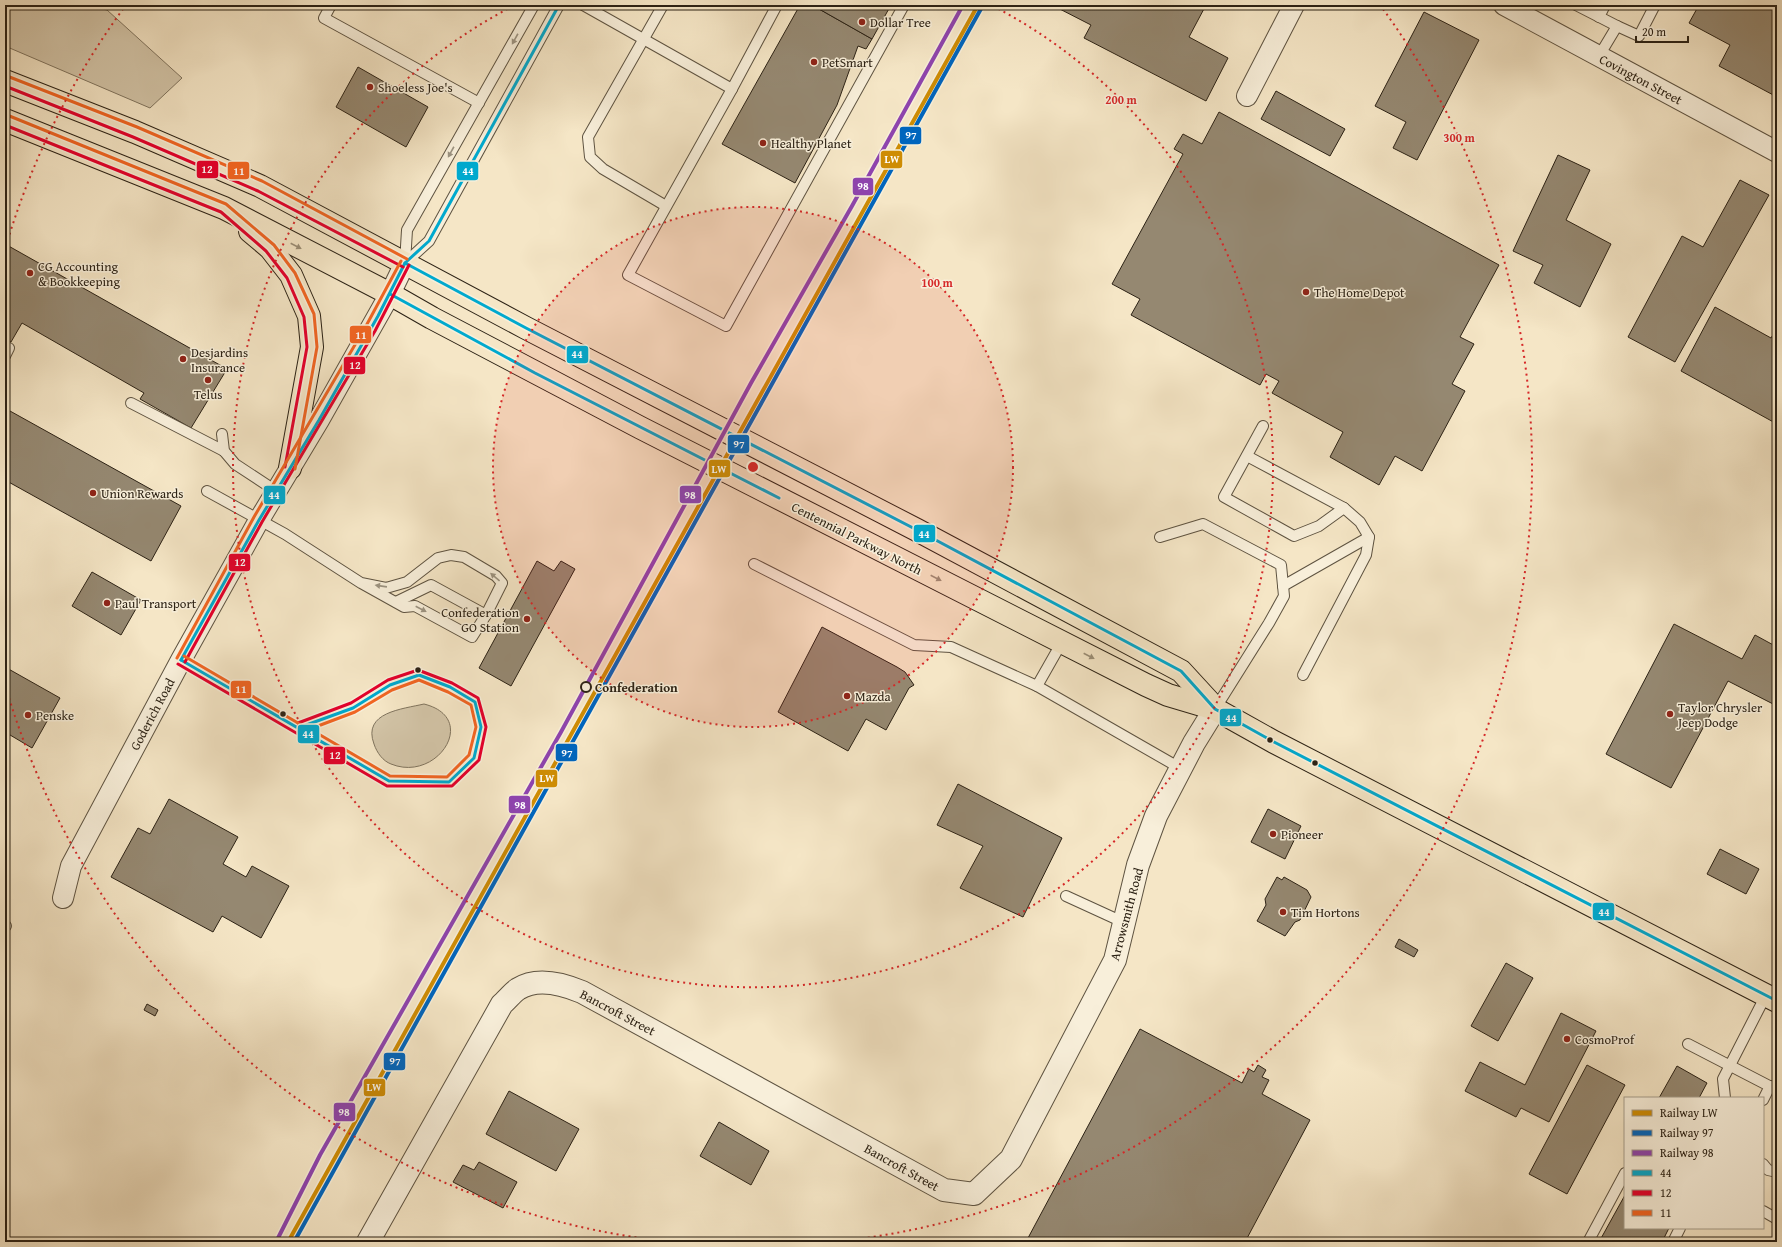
<svg xmlns="http://www.w3.org/2000/svg" width="1782" height="1247" font-family="'Gentium Book Plus',serif">
  <rect width="100%" height="100%" fill="#f5e6c6"/>
  <filter id="stains"><feTurbulence type="fractalNoise" baseFrequency=".005" numOctaves="4"/><feColorMatrix values="0 0 0 0 .2 0 0 0 0 .09 0 0 0 0 .02 0 0 0 .5 -.17"/></filter>
  <radialGradient id="worn" r=".72"><stop offset=".6" stop-color="#630" stop-opacity="0"/><stop offset="1" stop-color="#630" stop-opacity=".3"/></radialGradient>
  <g fill="#d3c5a8" stroke="#80745e">
    <path d="M5 5H85L107 10 182 78 150 108 5 46Z"/>
    <path d="M424 704C480 718 437 783 391 764 383 761 377 753 374 744 362 712 403 709 424 704Z"/>
  </g>
  <g fill="#958871" stroke="#2c2215">
    <path d="M800 5H812L872 39 866 49 858 46 837 105 795 183 722 144Z"/>
    <path d="M812 5H891L872 39Z"/>
    <path d="M1052 5H1206L1189 37 1228 58 1206 101 1084 38 1091 25Z"/>
    <path d="M1699 5H1777V97L1719 66 1730 45 1689 23Z"/>
    <path d="M1424 12 1479 40 1417 160 1393 148 1406 122 1375 106Z"/>
    <path d="M358 67 428 107 406 147 336 107Z"/>
    <path d="M1276 91 1345 129 1330 156 1261 119Z"/>
    <path d="M1219 112 1499 265 1460 337 1474 344 1452 384 1465 391 1422 471 1395 456 1379 485 1330 457 1343 432 1272 393 1279 381 1266 374 1260 385 1131 315 1140 299 1112 284 1183 154 1174 149 1183 134 1202 144Z"/>
    <path d="M1558 155 1590 170 1566 220 1611 244 1580 307 1534 283 1543 265 1513 251Z"/>
    <path d="M1740 180 1769 195 1675 362 1628 337 1682 236 1703 247Z"/>
    <path d="M5 244 227 369 191 428 140 399 144 393 22 323 11 342 5 339Z"/>
    <path d="M1715 307 1771 338 1777 328V424L1681 371Z"/>
    <path d="M10 411 181 506 151 561 5 480V421Z"/>
    <path d="M537 561 554 571 561 561 575 569 511 686 479 668Z"/>
    <path d="M92 572 141 600 121 635 72 606Z"/>
    <path d="M1674 624 1742 659 1755 635 1777 647V706L1728 681 1671 788 1606 754Z"/>
    <path d="M822 627 897 667 905 672 914 685 909 688 886 730 866 719 848 751 778 712Z"/>
    <path d="M5 667 60 698 32 748 5 732Z"/>
    <path d="M958 784 1062 838 1023 917 960 888 983 846 937 825Z"/>
    <path d="M169 799 238 837 223 864 246 877 252 866 289 886 261 938 222 916 213 932 111 877 138 828 150 834Z"/>
    <path d="M1268 809 1301 826 1285 859 1251 842Z"/>
    <path d="M1720 849 1759 869 1746 894 1707 874Z"/>
    <path d="M1277 877 1282 880 1284 877 1307 890 1311 897 1300 920 1295 922 1285 936 1257 921 1266 905 1265 899Z"/>
    <path d="M1399 939 1418 950 1414 957 1395 947Z"/>
    <path d="M1506 963 1533 978 1498 1041 1471 1026Z"/>
    <path d="M147 1004 158 1010 155 1016 144 1010Z"/>
    <path d="M1561 1013 1596 1031 1549 1122 1521 1108 1516 1117 1465 1091 1480 1062 1525 1085Z"/>
    <path d="M1140 1029 1242 1083 1249 1069 1254 1072 1258 1065 1266 1070 1262 1077 1269 1080 1262 1094 1310 1120 1245 1242H1036L1028 1238Z"/>
    <path d="M1587 1065 1625 1085 1567 1194 1529 1174Z"/>
    <path d="M1677 1066 1707 1083 1699 1098H1659Z"/>
    <path d="M509 1091 579 1129 556 1171 486 1134Z"/>
    <path d="M719 1122 769 1151 751 1185 700 1156Z"/>
    <path d="M479 1162 517 1182 503 1208 453 1182 463 1165 474 1170Z"/>
    <path d="M1625 1195V1228H1669L1662 1242H1599Z"/>
    <path d="M423 1238 434 1242H421Z"/>
  </g>
  <g fill="none" stroke-linecap="round" stroke-linejoin="round">
    <defs>
      <g id="service">
        <path d="M331 5 324 18 479 103"/>
        <path d="M583 5 732 89 777 5"/>
        <path d="M663 5 588 137 590 157 603 169 666 206"/>
        <path d="M1576 5 1617 26 1599 56"/>
        <path d="M1599 17 1605 5"/>
        <path d="M1617 26 1639 36 1655 5"/>
        <path d="M732 89 628 275 726 326 904 5"/>
        <path d="M405 263 429 241 559 5"/>
        <path d="M405 263 407 230 534 5"/>
        <path d="M5 356 9 348"/>
        <path d="M131 403 224 451"/>
        <path d="M1263 426 1224 497 1294 536 1319 526 1344 508 1360 522 1369 537 1283 586"/>
        <path d="M222 434 224 451 235 464 276 491"/>
        <path d="M1247 456 1344 508"/>
        <path d="M207 491 285 534 361 583 404 607 415 606 472 637 486 615 502 583 496 576 464 557 451 555 438 558 407 582 386 588 361 583"/>
        <path d="M1160 537 1203 524 1281 565 1284 596 1269 623 1215 709"/>
        <path d="M754 564 914 645 951 647 1037 686 1180 768"/>
        <path d="M396 602 431 585 486 615"/>
        <path d="M181 660 389 781 449 782 474 758 481 727 475 702 450 687 419 675 390 685 353 708 298 728"/>
        <path d="M1303 675 1366 555 1369 537"/>
        <path d="M1037 686 1062 642"/>
        <path d="M1066 896 1125 923"/>
        <path d="M5 925 6 926"/>
        <path d="M1688 1044 1777 1090"/>
        <path d="M1725 1098 1723 1079 1766 995"/>
        <path d="M1763 1100 1770 1086"/>
        <path d="M1763 1164 1768 1170 1777 1172"/>
        <path d="M1763 1211 1777 1219"/>
        <path d="M1588 1242 1625 1173"/>
        <path d="M1673 1242 1680 1228"/>
      </g>
      <g id="minor">
        <path d="M1504 5 1777 152"/>
        <path d="M1247 96 1294 5"/>
        <path d="M63 898 71 866 181 660 259 520 319 420 390 294 405 263"/>
      </g>
      <path id="tertiary" d="M368 1242 502 1004C507 1000 512 993 518 989 537 977 563 984 582 992L944 1190 974 1194 1011 1159 1115 960 1138 865 1156 816 1194 743 1215 709"/>
      <g id="primary">
        <path d="M5 81 135 132 260 186 526 328 917 530 1181 671 1215 708"/>
        <path d="M5 120 224 208 390 294 432 318 641 428 1146 685 1168 695 1215 709 1274 742 1777 1001"/>
        <path d="M250 231 270 248 291 275 309 316 312 347 290 468"/>
      </g>
    </defs>
    <use href="#service" stroke="#5e5341" stroke-width="12"/>
    <use href="#minor" stroke="#5e5341" stroke-width="22"/>
    <use href="#tertiary" stroke="#5e5341" stroke-width="24"/>
    <use href="#primary" stroke="#2c2215" stroke-width="24"/>
    <use href="#service" stroke="#f8efda" stroke-width="10"/>
    <use href="#minor" stroke="#f8efda" stroke-width="20"/>
    <use href="#tertiary" stroke="#f8efda" stroke-width="22"/>
    <use href="#primary" stroke="#f5e6c6" stroke-width="22"/>
    <defs>
      <g id="bus-1">
        <path d="M405 263 526 328 917 530 1181 671 1215 709 1274 742 1777 1001"/>
        <path d="M390 294 535 373 779 498"/>
        <path d="M181 660 259 520 319 420 378 316 405 263 429 241 559 5"/>
        <path d="M181 660 389 781 449 782 474 758 481 727 475 702 450 687 419 675 390 685 353 708 298 728"/>
      </g>
      <g id="bus-2">
        <path d="M5 86 133 137 258 191 403 267"/>
        <path d="M5 125 221 212 266 251 287 278 304 317 307 347 285 467"/>
        <path d="M185 662 262 522 375 331 409 265"/>
        <path d="M178 664 387 786H452L479 760 486 727 478 698 452 683 418 670 388 680 351 703 298 723"/>
      </g>
      <g id="bus-3">
        <path d="M7 76 137 127 262 181 407 259"/>
        <path d="M7 115 226 204 274 245 295 273 314 314 317 347 295 469"/>
        <path d="M184 656 298 723"/>
        <path d="M177 658 254 517 366 326 401 261"/>
        <path d="M419 680 448 692 471 705 476 727 469 755 447 777 390 776 310 729 355 712 392 690Z"/>
      </g>
    </defs>
    <use href="#bus-1" stroke="#f8efda" stroke-width="6"/>
    <use href="#bus-2" stroke="#f8efda" stroke-width="6"/>
    <use href="#bus-3" stroke="#f8efda" stroke-width="6"/>
    <use href="#bus-1" stroke="#00a9ce" stroke-width="3"/>
    <use href="#bus-2" stroke="#e4002b" stroke-width="3"/>
    <use href="#bus-3" stroke="#f26522" stroke-width="3"/>
    <defs>
      <path id="rail-1" d="M288 1242 978 5"/>
      <path id="rail-2" d="M294 1242 982 7"/>
      <path id="rail-3" d="M276 1242 320 1155 561 732 751 383 852 206 963 5"/>
    </defs>
    <use href="#rail-1" stroke="#f8efda" stroke-width="7"/>
    <use href="#rail-2" stroke="#f8efda" stroke-width="7"/>
    <use href="#rail-3" stroke="#f8efda" stroke-width="7"/>
    <use href="#rail-1" stroke="#ce8c04" stroke-width="4"/>
    <use href="#rail-2" stroke="#0065bd" stroke-width="4"/>
    <use href="#rail-3" stroke="#8e44ad" stroke-width="4"/>
  </g>
  <defs><path id="oneway-solid" d="M-6-.8H1V-3.2L6.5 0L1 3.2V.8H-6Z"/></defs>
  <g fill="#9c9381">
    <use href="#oneway-solid" transform="translate(515 39) rotate(119)"/>
    <use href="#oneway-solid" transform="translate(451 152) rotate(119)"/>
    <use href="#oneway-solid" transform="translate(495 577) rotate(-140)"/>
    <use href="#oneway-solid" transform="translate(381 586) rotate(-172)"/>
    <use href="#oneway-solid" transform="translate(421 609) rotate(27)"/>
  </g>
  <g fill="#9b8e76">
    <use href="#oneway-solid" transform="translate(296 246) rotate(27)"/>
    <use href="#oneway-solid" transform="translate(936 578) rotate(27)"/>
    <use href="#oneway-solid" transform="translate(1089 656) rotate(27)"/>
  </g>
  <circle cx="753" cy="467" r="260" fill="#d62828" fill-opacity=".12"/>
  <g fill="none" stroke="#d62828" stroke-width="2" stroke-dasharray="2 4">
    <circle cx="753" cy="467" r="260"/>
    <path d="M993 6A520 520 0 1 1 513 6"/>
    <path d="M672 1242A779 779 0 0 1 6 688M6 246A779 779 0 0 1 123 9M1383 9A779 779 0 0 1 834 1242"/>
  </g>
  <g fill="#8f2418" stroke="#f8efda" stroke-width="1.5">
    <circle cx="862" cy="22" r="4"/>
    <circle cx="814" cy="62" r="4"/>
    <circle cx="370" cy="87" r="4"/>
    <circle cx="763" cy="143" r="4"/>
    <circle cx="30" cy="273" r="4"/>
    <circle cx="1306" cy="292" r="4"/>
    <circle cx="183" cy="359" r="4"/>
    <circle cx="208" cy="380" r="4"/>
    <circle cx="93" cy="493" r="4"/>
    <circle cx="107" cy="603" r="4"/>
    <circle cx="527" cy="619" r="4"/>
    <circle cx="847" cy="696" r="4"/>
    <circle cx="1670" cy="714" r="4"/>
    <circle cx="28" cy="715" r="4"/>
    <circle cx="1273" cy="834" r="4"/>
    <circle cx="1283" cy="912" r="4"/>
    <circle cx="1567" cy="1039" r="4"/>
  </g>
  <g fill="#2c2215" stroke="#f8efda" stroke-width="1.5">
    <circle cx="418" cy="670" r="3.5"/>
    <circle cx="283" cy="714" r="3.5"/>
    <circle cx="1270" cy="740" r="3.5"/>
    <circle cx="1315" cy="763" r="3.5"/>
  </g>
  <circle fill="#f8efda" stroke="#2c2215" stroke-width="2" cx="586" cy="687" r="5"/>
  <g text-anchor="middle" stroke-width="3" stroke-linejoin="round" paint-order="stroke">
    <g font-size="13" fill="#2c2215" stroke="#f8efda" text-anchor="start">
      <text x="870" y="27">Dollar Tree</text>
      <text x="822" y="67">PetSmart</text>
      <text x="378" y="92">Shoeless Joe's</text>
      <text x="771" y="148">Healthy Planet</text>
      <text x="38" y="271">CG Accounting<tspan x="38" dy="15">&amp; Bookkeeping</tspan></text>
      <text x="1314" y="297">The Home Depot</text>
      <text x="191" y="357">Desjardins<tspan x="191" dy="15">Insurance</tspan></text>
      <text x="208" y="399" text-anchor="middle">Telus</text>
      <text x="101" y="498">Union Rewards</text>
      <text x="115" y="608">Paul Transport</text>
      <text x="519" y="617" text-anchor="end">Confederation<tspan x="519" dy="15">GO Station</tspan></text>
      <text x="855" y="701">Mazda</text>
      <text x="1678" y="712">Taylor Chrysler<tspan x="1678" dy="15">Jeep Dodge</tspan></text>
      <text x="36" y="720">Penske</text>
      <text x="1281" y="839">Pioneer</text>
      <text x="1291" y="917">Tim Hortons</text>
      <text x="1575" y="1044">CosmoProf</text>
    </g>
    <g font-size="13" fill="#2c2215" stroke="#f8efda">
      <text transform="translate(1641 79) rotate(28)" y="5">Covington Street</text>
      <text transform="translate(857 538) rotate(27)" y="5">Centennial Parkway North</text>
      <text transform="translate(152 714) rotate(-62)" y="5">Goderich Road</text>
      <text transform="translate(1126 914) rotate(-75)" y="5">Arrowsmith Road</text>
      <text transform="translate(618 1012) rotate(28)" y="5">Bancroft Street</text>
      <text transform="translate(902 1167) rotate(29)" y="5">Bancroft Street</text>
    </g>
    <g font-size="13" font-weight="bold" fill="#2c2215" stroke="#f8efda" text-anchor="start">
      <text x="595" y="692">Confederation</text>
    </g>
  </g>
  <circle cx="753" cy="467" r="6" fill="#d62828" stroke="#f8efda" stroke-width="2"/>
  <g font-size="12" text-anchor="middle" font-weight="bold" fill="#d62828" stroke="#f8efda" stroke-width="3" stroke-linejoin="round" paint-order="stroke">
    <text x="1121" y="104">200 m</text>
    <text x="1459" y="142">300 m</text>
    <text x="937" y="287">100 m</text>
  </g>
  <g stroke="#f8efda" stroke-width="1.5">
    <rect x="899" y="126" width="23" height="19" rx="4" fill="#0065bd"/>
    <rect x="880" y="150" width="23" height="19" rx="4" fill="#ce8c04"/>
    <rect x="196" y="160" width="23" height="19" rx="4" fill="#e4002b"/>
    <rect x="227" y="161" width="23" height="19" rx="4" fill="#f26522"/>
    <rect x="456" y="161" width="23" height="20" rx="4" fill="#00a9ce"/>
    <rect x="852" y="177" width="22" height="19" rx="4" fill="#8e44ad"/>
    <rect x="349" y="325" width="23" height="19" rx="4" fill="#f26522"/>
    <rect x="566" y="345" width="23" height="19" rx="4" fill="#00a9ce"/>
    <rect x="343" y="356" width="23" height="19" rx="4" fill="#e4002b"/>
    <rect x="727" y="434" width="23" height="20" rx="4" fill="#0065bd"/>
    <rect x="708" y="459" width="23" height="19" rx="4" fill="#ce8c04"/>
    <rect x="679" y="485" width="23" height="19" rx="4" fill="#8e44ad"/>
    <rect x="263" y="485" width="23" height="20" rx="4" fill="#00a9ce"/>
    <rect x="913" y="524" width="23" height="19" rx="4" fill="#00a9ce"/>
    <rect x="228" y="553" width="23" height="19" rx="4" fill="#e4002b"/>
    <rect x="230" y="680" width="22" height="19" rx="4" fill="#f26522"/>
    <rect x="1219" y="708" width="23" height="19" rx="4" fill="#00a9ce"/>
    <rect x="297" y="724" width="23" height="20" rx="4" fill="#00a9ce"/>
    <rect x="555" y="743" width="23" height="19" rx="4" fill="#0065bd"/>
    <rect x="323" y="746" width="23" height="19" rx="4" fill="#e4002b"/>
    <rect x="535" y="769" width="23" height="19" rx="4" fill="#ce8c04"/>
    <rect x="508" y="795" width="23" height="19" rx="4" fill="#8e44ad"/>
    <rect x="1592" y="902" width="23" height="19" rx="4" fill="#00a9ce"/>
    <rect x="383" y="1052" width="23" height="19" rx="4" fill="#0065bd"/>
    <rect x="363" y="1078" width="23" height="19" rx="4" fill="#ce8c04"/>
    <rect x="333" y="1102" width="23" height="20" rx="4" fill="#8e44ad"/>
  </g>
  <g font-size="11" text-anchor="middle" font-weight="bold" fill="#fff">
    <text x="911" y="139">97</text>
    <text x="892" y="163">LW</text>
    <text x="207" y="173">12</text>
    <text x="239" y="175">11</text>
    <text x="468" y="175">44</text>
    <text x="863" y="190">98</text>
    <text x="361" y="339">11</text>
    <text x="577" y="358">44</text>
    <text x="355" y="369">12</text>
    <text x="739" y="448">97</text>
    <text x="719" y="473">LW</text>
    <text x="690" y="499">98</text>
    <text x="274" y="499">44</text>
    <text x="924" y="538">44</text>
    <text x="240" y="566">12</text>
    <text x="241" y="693">11</text>
    <text x="1231" y="722">44</text>
    <text x="308" y="738">44</text>
    <text x="567" y="757">97</text>
    <text x="335" y="759">12</text>
    <text x="547" y="782">LW</text>
    <text x="520" y="809">98</text>
    <text x="1604" y="916">44</text>
    <text x="395" y="1065">97</text>
    <text x="374" y="1091">LW</text>
    <text x="344" y="1116">98</text>
  </g>
  <rect width="1782" height="1247" fill="none" stroke="#f5e6c6" stroke-width="20"/>
  <rect x="6" y="6" width="1770" height="1235" fill="none" stroke="#2c2215" stroke-width="2"/>
  <rect x="10" y="10" width="1762" height="1227" fill="none" stroke="#2c2215"/>
  <rect x="1624" y="1097" width="140" height="132" fill="#f8efda" stroke="#a69d8b"/>
  <rect x="1632" y="1110" width="20" height="6" fill="#ce8c04" stroke="#a69d8b"/>
  <text x="1660" y="1117" font-size="12" fill="#2c2215">Railway LW</text>
  <rect x="1632" y="1130" width="20" height="6" fill="#0065bd" stroke="#a69d8b"/>
  <text x="1660" y="1137" font-size="12" fill="#2c2215">Railway 97</text>
  <rect x="1632" y="1150" width="20" height="6" fill="#8e44ad" stroke="#a69d8b"/>
  <text x="1660" y="1157" font-size="12" fill="#2c2215">Railway 98</text>
  <rect x="1632" y="1170" width="20" height="6" fill="#00a9ce" stroke="#a69d8b"/>
  <text x="1660" y="1177" font-size="12" fill="#2c2215">44</text>
  <rect x="1632" y="1190" width="20" height="6" fill="#e4002b" stroke="#a69d8b"/>
  <text x="1660" y="1197" font-size="12" fill="#2c2215">12</text>
  <rect x="1632" y="1210" width="20" height="6" fill="#f26522" stroke="#a69d8b"/>
  <text x="1660" y="1217" font-size="12" fill="#2c2215">11</text>
  <path d="M1636 36v6h52v-6" fill="none" stroke="#2c2215" stroke-width="2"/>
  <text x="1642" y="36" font-size="12" fill="#2c2215" stroke="#f8efda" stroke-width="3" paint-order="stroke">20 m</text>
  <rect width="100%" height="100%" filter="url(#stains)"/>
  <rect width="100%" height="100%" fill="url(#worn)"/>
</svg>
